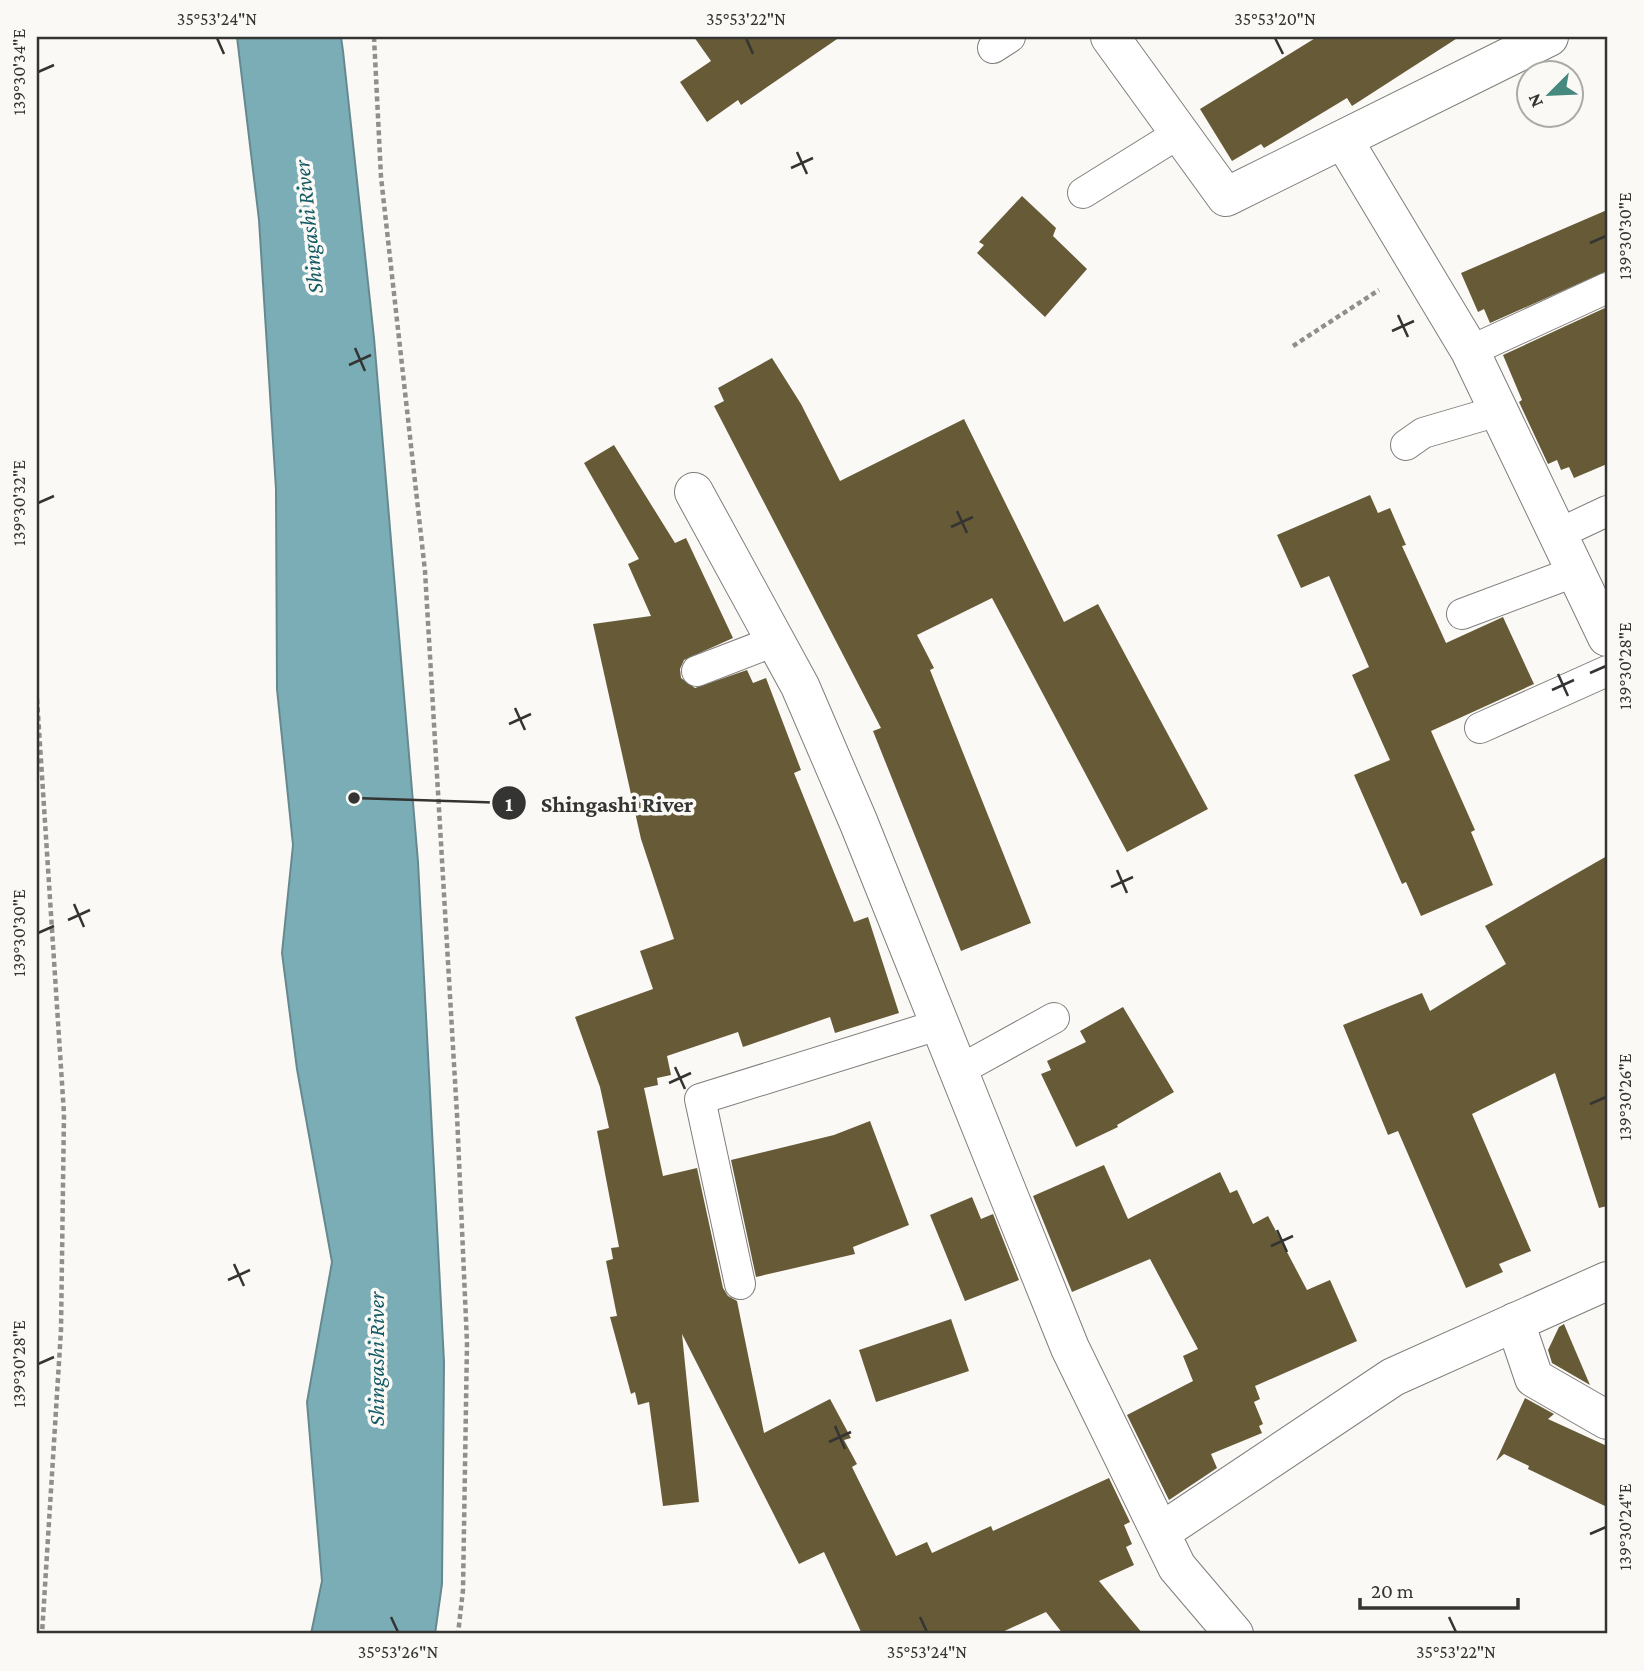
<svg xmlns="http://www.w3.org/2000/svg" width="1644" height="1671" font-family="'Crimson Pro',serif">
  <rect width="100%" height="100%" fill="#faf9f6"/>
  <path fill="#7badb6" stroke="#66898f" stroke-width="2" d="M237 37H341L343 51 374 338 418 862 444 1362 442 1584 435 1634H311L322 1581 307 1402 332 1262 297 1069 282 953 293 845 277 689 276 489 259 220Z"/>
  <g fill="#675a37">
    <path d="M694 37H840L741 105 738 100 707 122 680 82 711 61Z"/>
    <path d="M1317 37H1459L1352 106 1347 98 1264 148 1261 144 1232 161 1200 109Z"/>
    <path d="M1022 196 1056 228 1053 236 1087 269 1045 317 977 253 984 245 979 242Z"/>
    <path d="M1607 210V271L1490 323 1484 309 1478 312 1461 273Z"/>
    <path d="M1607 307V464L1574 478 1569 467 1561 470 1557 460 1548 464 1519 402 1522 400 1503 355Z"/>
    <path d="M772 358 801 404 840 481 964 419 1064 622 1098 604 1208 809 1127 852 992 598 917 635 934 668 930 670 1031 923 961 951 873 731 881 728 714 406 724 401 718 388Z"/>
    <path d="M614 445 675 543 686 538 733 638 684 660 680 669 681 678 695 688 747 670 753 683 766 678 801 770 794 773 854 922 868 917 899 1013 835 1033 830 1017 743 1047 738 1032 667 1056 671 1075 657 1078 658 1085 644 1088 663 1176 697 1168 723 1288 728 1296 737 1301 764 1433 830 1399 851 1438 844 1440 857 1464 852 1467 896 1556 927 1542 932 1553 991 1526 993 1531 1109 1478 1130 1522 1124 1525 1132 1544 1126 1547 1134 1565 1099 1581 1143 1634H1063L1046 1612 998 1634H862L824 1552 799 1564 682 1334 699 1502 663 1506 649 1402 638 1405 635 1392 631 1394 610 1317 617 1316 606 1261 613 1259 611 1248 619 1247 597 1131 609 1128 600 1087 575 1017 653 989 640 951 674 939 641 839 593 624 651 616 628 564 639 559 584 463Z"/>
    <path d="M1370 495 1378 513 1390 508 1406 545 1402 546 1446 643 1503 617 1534 684 1431 731 1475 830 1471 832 1493 885 1421 916 1406 882 1402 884 1354 775 1390 760 1352 675 1369 667 1329 576 1301 588 1277 535Z"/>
    <path d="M1607 856V1206L1599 1208 1555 1073 1472 1114 1531 1251 1499 1264 1503 1272 1466 1288 1398 1131 1388 1135 1343 1025 1422 993 1430 1011 1506 964 1485 926Z"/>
    <path d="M1123 1007 1174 1092 1117 1125 1118 1127 1076 1147 1041 1074 1051 1070 1047 1061 1086 1042 1080 1031Z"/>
    <path d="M870 1121 909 1225 853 1247 855 1254 756 1277 731 1160 834 1135Z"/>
    <path d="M1104 1165 1128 1219 1220 1172 1230 1193 1237 1190 1253 1224 1268 1216 1307 1290 1330 1280 1357 1341 1255 1386 1260 1399 1254 1402 1263 1424 1259 1426 1262 1433 1211 1454 1217 1468 1169 1500 1127 1415 1193 1381 1183 1356 1198 1349 1150 1259 1072 1292 1033 1196Z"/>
    <path d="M972 1197 981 1219 993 1214 1019 1280 965 1301 930 1215Z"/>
    <path d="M951 1319 969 1371 876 1402 859 1350Z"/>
    <path d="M1564 1324 1590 1385 1552 1363 1548 1350 1559 1327Z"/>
    <path d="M1525 1398 1554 1414 1548 1419 1607 1446V1507L1528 1469 1529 1466 1504 1454 1496 1461Z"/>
  </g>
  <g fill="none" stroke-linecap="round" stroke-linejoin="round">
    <defs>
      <g id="service">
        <path d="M993 48 1010 37"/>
        <path d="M1083 193 1181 132"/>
        <path d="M1470 351 1607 288"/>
        <path d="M1406 445 1423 433 1498 411"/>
        <path d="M1556 535 1607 511"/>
        <path d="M1462 614 1574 572"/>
        <path d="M697 671 775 641"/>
        <path d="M1480 728 1607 671"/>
        <path d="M958 1071 1054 1018"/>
        <path d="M740 1284 700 1099 938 1025"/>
      </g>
      <g id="minor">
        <path d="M1110 37 1226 197 1549 37"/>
        <path d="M1344 141 1470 351 1607 637"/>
        <path d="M694 492 800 686 858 821 1070 1348 1177 1567 1234 1634"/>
        <path d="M1515 1322 1534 1378 1607 1420"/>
        <path d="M1161 1532 1393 1377 1607 1281"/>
      </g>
    </defs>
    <use href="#service" stroke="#7f7e7b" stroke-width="32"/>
    <use href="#minor" stroke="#7f7e7b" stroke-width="40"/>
    <g stroke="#8f8f8d" stroke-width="4.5" stroke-dasharray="5 3.5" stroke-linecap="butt">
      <path d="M374 37 381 177 425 571 457 1115 467 1343 463 1590 458 1634"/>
      <path d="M1293 346 1379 290"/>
      <path d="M37 699 64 1114 61 1330 42 1634"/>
    </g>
    <use href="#service" stroke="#fff" stroke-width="30"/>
    <use href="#minor" stroke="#fff" stroke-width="38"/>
  </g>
  <path fill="none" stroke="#343433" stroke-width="2.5" d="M217 38 224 54M746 38 753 54M1275 38 1283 54M38 72 54 65M797 152 807 174M791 168 813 158M1590 243 1606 236M1398 315 1408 337M1392 331 1414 321M355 348 365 371M349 365 371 355M38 503 54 496M957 511 967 533M951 527 973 517M1590 673 1606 666M1558 674 1568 696M1552 690 1574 680M515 708 525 730M509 724 531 714M1117 870 1127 893M1111 887 1133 877M74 904 84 927M68 920 90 910M38 933 54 926M675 1067 685 1089M669 1083 691 1073M1590 1104 1606 1097M1277 1230 1287 1252M1271 1246 1293 1236M234 1264 244 1286M228 1280 250 1270M38 1364 54 1357M835 1426 845 1449M829 1442 851 1432M1590 1534 1606 1527M391 1617 398 1632M920 1617 927 1632M1449 1617 1456 1632"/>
  <g text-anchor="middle" stroke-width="7" stroke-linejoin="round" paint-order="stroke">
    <g font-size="23" font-style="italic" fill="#135a64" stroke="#faf9f6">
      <text transform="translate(308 227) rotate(-96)" y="8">Shingashi River</text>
      <text transform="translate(376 1359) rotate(-90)" y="8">Shingashi River</text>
    </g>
  </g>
  <path fill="none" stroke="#343433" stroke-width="2.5" d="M354 798L509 803"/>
  <g fill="#343433" stroke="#faf9f6" stroke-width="2.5">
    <circle cx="354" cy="798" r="7"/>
    <circle cx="509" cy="803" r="18"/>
  </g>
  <g font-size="21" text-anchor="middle" font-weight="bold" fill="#fff">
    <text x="509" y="811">1</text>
  </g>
  <g font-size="23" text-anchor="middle" font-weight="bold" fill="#343433" stroke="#faf9f6" stroke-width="7" stroke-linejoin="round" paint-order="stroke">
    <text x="617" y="812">Shingashi River</text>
  </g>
  <rect width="1644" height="1671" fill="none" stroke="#faf9f6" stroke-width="77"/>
  <g transform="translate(1550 94) rotate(246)"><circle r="33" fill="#faf9f6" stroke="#abaaa8" stroke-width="2"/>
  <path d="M0-5L12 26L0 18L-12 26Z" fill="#45897f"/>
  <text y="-10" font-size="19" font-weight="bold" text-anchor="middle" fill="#343433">N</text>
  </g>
  <path d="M1360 1598v10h158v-10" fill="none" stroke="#343433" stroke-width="3.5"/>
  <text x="1371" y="1598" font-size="21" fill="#343433" stroke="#faf9f6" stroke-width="5" paint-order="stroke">20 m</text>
  <rect x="38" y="38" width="1568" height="1594" fill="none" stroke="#343433" stroke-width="2.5"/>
  <g font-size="18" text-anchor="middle" fill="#343433">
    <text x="217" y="25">35°53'24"N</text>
    <text x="746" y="25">35°53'22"N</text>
    <text x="1275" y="25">35°53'20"N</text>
    <text transform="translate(19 72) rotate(-90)" y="6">139°30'34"E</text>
    <text transform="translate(1625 236) rotate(-90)" y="6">139°30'30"E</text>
    <text transform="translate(19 503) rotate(-90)" y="6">139°30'32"E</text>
    <text transform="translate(1625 666) rotate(-90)" y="6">139°30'28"E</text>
    <text transform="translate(19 933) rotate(-90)" y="6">139°30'30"E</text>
    <text transform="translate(1625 1097) rotate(-90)" y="6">139°30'26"E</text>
    <text transform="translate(19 1364) rotate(-90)" y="6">139°30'28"E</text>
    <text transform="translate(1625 1527) rotate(-90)" y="6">139°30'24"E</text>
    <text x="398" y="1658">35°53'26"N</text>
    <text x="927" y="1658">35°53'24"N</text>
    <text x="1456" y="1658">35°53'22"N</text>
  </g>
</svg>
